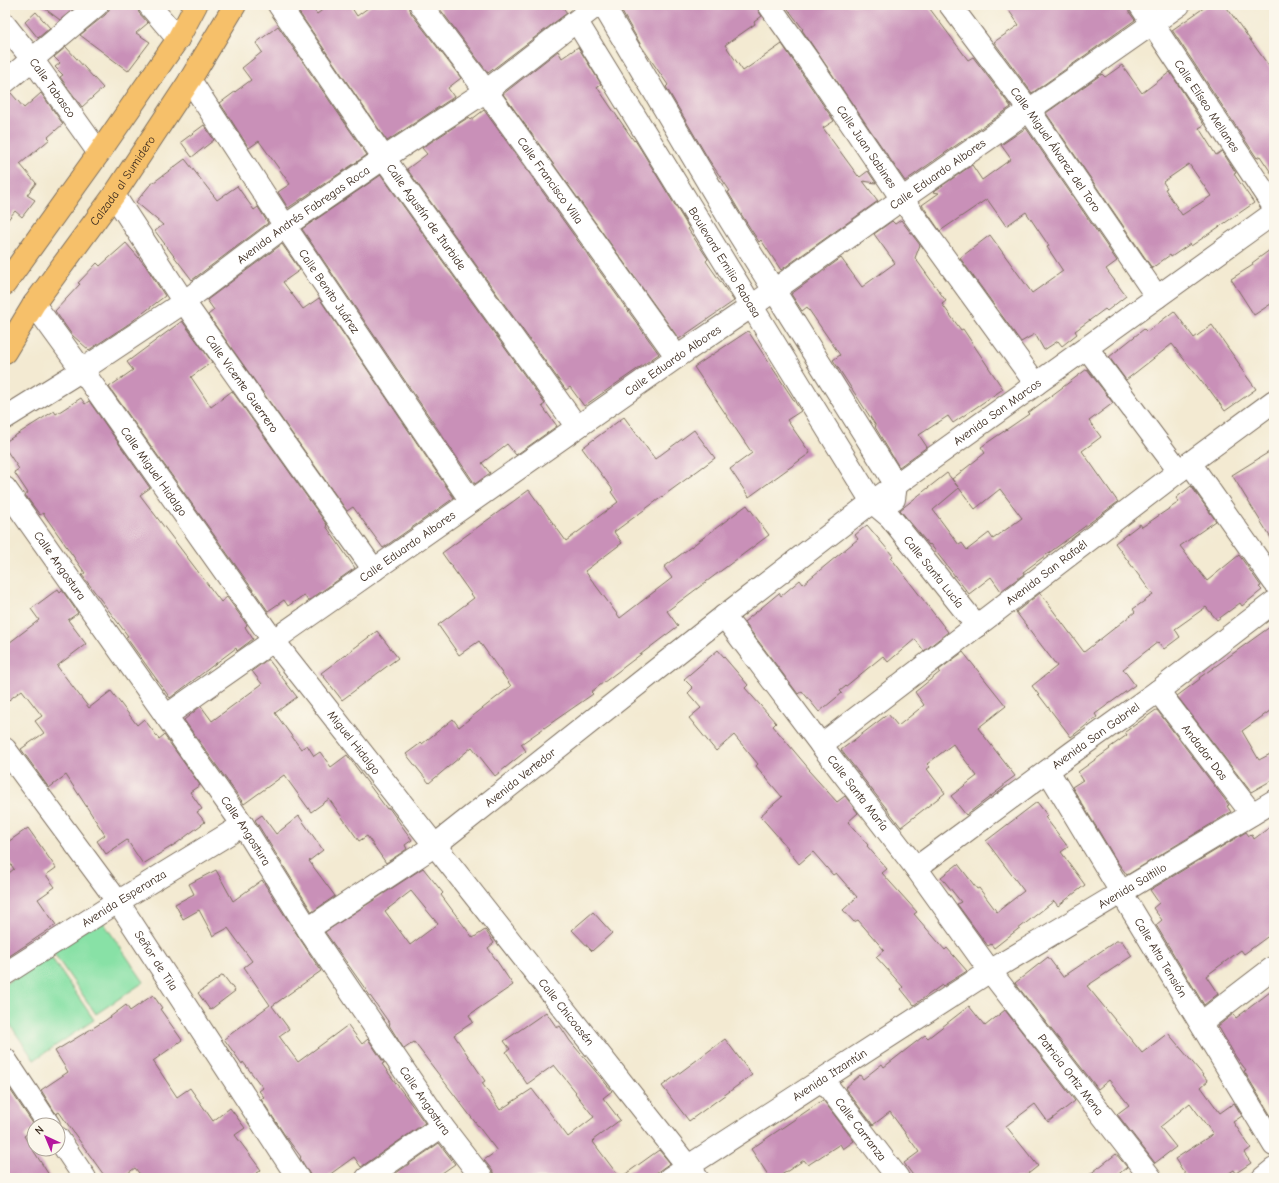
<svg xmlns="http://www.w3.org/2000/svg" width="1279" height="1183" font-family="'Comic Neue',sans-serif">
  <rect width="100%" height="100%" fill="#fbf7ec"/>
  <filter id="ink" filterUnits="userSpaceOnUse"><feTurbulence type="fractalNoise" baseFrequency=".025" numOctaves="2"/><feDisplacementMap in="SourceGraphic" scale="8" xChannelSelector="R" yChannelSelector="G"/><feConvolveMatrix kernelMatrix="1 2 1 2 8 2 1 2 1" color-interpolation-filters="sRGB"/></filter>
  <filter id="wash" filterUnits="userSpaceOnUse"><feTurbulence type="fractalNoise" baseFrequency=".012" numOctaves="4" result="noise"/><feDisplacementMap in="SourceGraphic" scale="16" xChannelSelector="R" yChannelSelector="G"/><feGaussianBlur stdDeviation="0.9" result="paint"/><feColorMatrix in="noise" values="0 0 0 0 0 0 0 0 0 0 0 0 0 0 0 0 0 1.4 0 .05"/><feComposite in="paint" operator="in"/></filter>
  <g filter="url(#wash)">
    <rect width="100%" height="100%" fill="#f3ead2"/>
    <g fill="#88e1a6" stroke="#628662">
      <path d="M101 919 144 982 96 1014 53 952Z"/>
      <path d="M49 954 94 1020 34 1060 5 1017V984Z"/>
    </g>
    <g id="blocks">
      <g fill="#c990b8" fill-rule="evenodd">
        <path d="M40 5H78L60 20Z"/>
        <path d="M109 5H137L139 13 148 23 136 33 150 42 128 71 80 35 105 15 109 10Z"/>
        <path d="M294 5H309L317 14 329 5H350L357 16 372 5H409L411 13 461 78 448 88 454 97 387 141Z"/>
        <path d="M437 5H561L567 13 488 73Z"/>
        <path d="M618 5H757L759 12 762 16 754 22 755 24 725 45 743 71 782 44 834 121 823 128 858 176V175L860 177 868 171 876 183 863 181 878 201 781 270 761 240 759 242 741 214 728 192 730 191 709 160 666 87 668 85 642 47Z"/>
        <path d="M785 5H927L968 60 973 57 1011 107 905 181 802 30 803 29Z"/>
        <path d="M1005 5H1128L1129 12 1135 20 1032 93 994 42 1019 25Z"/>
        <path d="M1208 5H1225L1274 73V177L1260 156 1257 158 1172 30Z"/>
        <path d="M36 12 50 28 38 38 25 22Z"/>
        <path d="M278 26 367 155 288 208 278 192 290 184 259 141 249 148 220 103 251 80 242 68 262 52 256 43Z"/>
        <path d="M66 47 103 88 82 107 60 77 63 75 55 67 60 63 54 57Z"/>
        <path d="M578 47 601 84 597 87 634 141 635 140 689 228 688 229 708 259 706 261 734 301 679 339 503 94 558 51 562 58Z"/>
        <path d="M1122 65 1142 93 1170 72 1204 125 1199 128 1216 155 1222 151 1236 173 1234 174 1254 203 1191 246 1190 244 1171 257 1170 255 1152 268 1046 113 1102 74 1105 77ZM1189 164 1211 196 1182 215 1165 189 1167 188 1163 182Z"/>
        <path d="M11 93 24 108 41 93 63 124 48 137 50 139 20 164 36 183 27 195 35 200 22 217 15 211 5 223V94Z"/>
        <path d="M484 110 659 354 584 406 570 387 566 390 407 169 427 154 422 148 469 117 471 120Z"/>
        <path d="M204 125 214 140 192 157 181 142Z"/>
        <path d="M1026 128 1117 261 1106 269 1126 296 1107 311 1105 309 1075 331 1077 334 1062 346 1058 341 1044 350 1035 334 1021 342 960 258 990 235 1032 293 1063 271 1047 247 1049 246 1026 212 1006 226 987 199 940 231 922 205 939 193 933 192 972 165 982 180 1011 159 1001 145Z"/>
        <path d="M185 159 217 200 237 186 254 210 258 207 268 223 192 280 155 231 163 225 136 202 150 185Z"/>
        <path d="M381 175 545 404 542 406 557 426 516 455 507 444 482 463 490 473 475 484 302 229Z"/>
        <path d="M901 220 920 245 915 258 946 301 942 304 961 330 963 329 1003 389 953 423 948 416 919 435 927 447 899 467 875 427 876 426 833 360 840 355 807 307 802 311 791 294 841 258 862 287 895 263 874 234 892 221 895 224Z"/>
        <path d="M126 243 145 265 165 296 130 323 89 350 72 335 55 311 80 284 78 283 97 263 100 266Z"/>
        <path d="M282 244 300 270 283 282 303 309 319 298 454 498 383 548 353 507 347 511 208 315 214 310 207 300Z"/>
        <path d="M1274 247V302L1254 315 1231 279 1253 265 1252 263Z"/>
        <path d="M1174 311 1194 338 1212 325 1240 365 1239 366 1256 389 1225 411 1209 389 1208 390 1172 344 1126 380 1109 357 1144 329 1147 332Z"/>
        <path d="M182 321 212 362 191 377 211 407 232 391 327 525 326 526 355 568 308 601 304 595 288 606 284 600 268 611 109 387 133 370 127 362Z"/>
        <path d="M748 331 801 411 787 420 810 453 749 497 730 469 752 453 694 367Z"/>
        <path d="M1087 369 1113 403 1089 421 1101 437 1082 451 1118 502 1023 572 1024 574 1001 591 991 577 969 594 930 544 929 545 900 510 947 473 958 487 952 479 985 453 981 447 1029 414 1028 413ZM959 488 975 509 1000 489 1022 518 993 539 989 533 967 550 962 543 959 545 933 510Z"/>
        <path d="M81 398 85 404 89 401 150 488 140 495 221 602 227 597 247 625 245 627 253 639 237 651 236 648 170 698 126 637 128 636 82 575 85 573 43 513 40 515 25 495 28 493 14 472 19 469 5 448V442L54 411 56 414Z"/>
        <path d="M624 417 655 459 694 430 715 458 614 532 622 543 585 571 620 618 672 578 664 567 747 505 769 535 667 611 678 626 591 692 593 694 521 744 526 751 495 776 472 747 429 783 406 754 421 743 422 744 453 719 459 727 511 686 479 641 459 655 438 625 474 598 442 553 529 490 566 541 618 502 611 492 613 490 582 448Z"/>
        <path d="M1274 449V543L1232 475Z"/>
        <path d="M1191 486 1216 521 1180 546 1207 581 1239 555 1261 586 1259 587 1262 590 1242 606 1240 603 1217 620 1206 607 1175 629 1180 637 1164 649 1158 642 1123 669 1135 685 1095 714 1097 717 1071 737 1032 686 1057 666 1016 612 1040 593 1084 652 1135 612 1133 609 1153 595 1115 543 1140 524 1142 527 1179 502 1176 498Z"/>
        <path d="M867 525 893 556 891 558 948 632 924 651 915 639 888 662 883 656 840 691 842 693 819 712 802 691 798 694 744 622 779 593 781 596 800 580 803 584 858 539 855 535Z"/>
        <path d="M58 589 60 592 62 590 78 613 68 620 86 644 57 666 89 708 111 691 137 725 144 719 159 739 164 735 200 785 190 792 202 809 197 812 205 822 177 843 143 864 127 840 106 854 97 841 105 835 66 775 49 788 21 749 44 733 35 721 42 716 22 690 5 703V646L39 620 31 609Z"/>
        <path d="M1274 624V708L1242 731 1259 760 1274 752V779L1251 792 1177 696 1200 679 1199 678Z"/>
        <path d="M377 631 398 658 342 700 321 673Z"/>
        <path d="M718 650 748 685 745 688 776 723 773 726 810 770 809 771 837 802 845 796 858 813 848 822 868 845 867 846 887 869 882 873 917 912 914 914 945 950 947 948 967 971 943 986 942 985 914 1005 901 989 903 987 876 957 884 950 858 920 854 922 843 910 857 897 836 873 833 875 813 852 799 864 787 849 788 848 760 816 782 797 756 766 758 764 734 735 716 751 689 718 701 708 688 693 693 688 684 679Z"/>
        <path d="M963 652 1006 706 978 728 1015 776 1004 784V786L966 815 951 796 977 776 953 744 927 764 930 767 927 769 945 793 901 827 841 750 888 714 898 726 924 705 915 692 940 672 939 670Z"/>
        <path d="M268 659 297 697 275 713 301 749 307 745 314 756 320 752 331 767 347 755 387 809 389 808 412 840 405 845 407 849 386 863 367 836 359 841 329 799 311 812 284 775 244 804 184 720 201 706 212 721 262 684 252 671Z"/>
        <path d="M1156 710H1157L1229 805 1227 806 1231 812 1127 875 1118 863 1072 787 1083 780 1078 772 1110 749 1109 748 1127 735 1125 732Z"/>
        <path d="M1037 802 1047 815 1045 817 1068 847 1061 852 1085 885 1058 906 1054 901 994 948 991 944 988 946 982 938 957 904 961 902 941 877 958 864 977 889 979 888 997 912 1024 891 986 841Z"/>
        <path d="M262 815 276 834 299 816 323 850 309 861 335 896 312 912 255 820Z"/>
        <path d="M1274 824V932L1244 954 1241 950 1206 976 1218 994 1204 1005 1156 925 1162 920 1153 908 1159 903 1150 890 1246 832 1249 836 1252 835 1254 839Z"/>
        <path d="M28 828 56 868 46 875 55 887 38 899 56 925 5 959V876L14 869 5 856V844Z"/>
        <path d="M423 868 443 893 441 895 473 938 485 930 486 931 494 943 488 948 513 985 469 1015 473 1022 454 1035 485 1081 482 1083 500 1110 532 1089 568 1137 594 1117 575 1093 576 1092 554 1065 527 1084 506 1052 510 1049 504 1041 546 1012 557 1028 560 1026 570 1041 612 1091 603 1098 620 1120 593 1140 594 1141 593 1142 620 1178 659 1150 670 1163 649 1178H496L492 1170 484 1160 497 1151 414 1042 404 1049 389 1025 390 1024 325 932ZM411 891 438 924 410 945 385 911Z"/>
        <path d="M216 870 233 901 262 880 298 936 321 971 272 1006 289 1029 279 1036 298 1062 348 1025 362 1044 368 1039 384 1063 382 1064 425 1123 361 1167 354 1157 325 1178H312L300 1158 301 1157 286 1137 261 1099 264 1097 259 1091 263 1088 243 1062 242 1064 224 1039 270 1005 244 967 252 961 228 928 213 936 199 910 183 919 175 904 194 894 189 884Z"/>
        <path d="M593 912 612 933 592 951 572 930Z"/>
        <path d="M1116 941H1122L1132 956 1087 986 1142 1053 1168 1033 1208 1081 1201 1087 1220 1113 1234 1103 1242 1116 1233 1122 1251 1148 1244 1153 1251 1163 1236 1173 1234 1170 1221 1178H1188L1175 1159 1213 1134 1190 1103 1160 1127 1176 1147 1155 1163 1117 1114 1129 1105 1109 1080 1098 1089 1015 983 1048 957 1063 977Z"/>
        <path d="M223 975 235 991 210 1010 198 993Z"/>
        <path d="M1274 989V1121L1244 1071 1246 1070 1236 1057 1218 1026 1233 1014 1236 1018Z"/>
        <path d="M153 995 162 1008 160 1009 182 1040 153 1061 177 1097 190 1088 213 1121 230 1108 245 1128 235 1135 261 1170 251 1178H143L135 1168 121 1178H106L59 1112 56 1114 41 1090 68 1072 55 1051 106 1020 126 1005 130 1011Z"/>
        <path d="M969 1006 985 1026 1005 1010 1075 1101 1048 1122 1035 1104 1006 1126 1038 1166 1023 1178H915L904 1163 919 1152 890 1112 873 1125 845 1088 860 1075 863 1079 882 1064 884 1067 925 1035 928 1038Z"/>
        <path d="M725 1039 752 1075 689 1121 662 1086Z"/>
        <path d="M5 1082 34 1125V1129L24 1136 51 1178H5Z"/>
        <path d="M823 1100 854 1141 843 1149 840 1144 808 1165 804 1160 777 1178H770L751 1149Z"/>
        <path d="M439 1143 455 1164 435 1178H389Z"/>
        <path d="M1116 1154 1127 1167 1114 1178H1085Z"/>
      </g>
    </g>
  </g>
  <g filter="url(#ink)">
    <use href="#blocks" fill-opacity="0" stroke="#7b6d5d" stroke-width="1"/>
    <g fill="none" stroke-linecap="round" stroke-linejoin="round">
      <defs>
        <g id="minor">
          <path d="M149 5 178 39"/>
          <path id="s1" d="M279 5 384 158 577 427"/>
          <path id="s2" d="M421 5 486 91 677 357"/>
          <path d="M603 5 730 220 896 485 894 499"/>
          <path id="s3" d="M769 5 808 60 902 199 1036 384"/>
          <path id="s4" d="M950 5 1029 110 1157 297"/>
          <path id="s5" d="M1140 5 1274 207"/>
          <path id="s6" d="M577 22 872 502 890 517 977 626"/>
          <path id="s7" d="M5 25 32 59 99 153"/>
          <path id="s8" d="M190 80 285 226 471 501"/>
          <path d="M5 82 97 5"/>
          <path id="s9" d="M114 195 184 302 374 570"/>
          <path id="s10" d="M34 304 82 370 273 640 697 1178"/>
          <path d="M1087 348 1179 471"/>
          <path id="s11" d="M5 418 82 370 184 302 285 226 384 158 486 91 597 5"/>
          <path d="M1190 463 1274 582"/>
          <path id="s12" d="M5 488 243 825 308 929 442 1126 482 1178"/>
          <path id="s13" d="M724 616 821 745 916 868 990 971 1151 1178"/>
          <path id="s14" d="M1158 691 1252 814"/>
          <path id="s15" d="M166 716 677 357 752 306 902 199 1179 5"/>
          <path id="s16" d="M821 745 1179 471 1274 401"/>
          <path id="s17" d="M5 749 118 902 298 1178"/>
          <path id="s18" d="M1048 771 1274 1145"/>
          <path id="s19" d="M916 868 1073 752 1158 691 1274 602"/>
          <path id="s20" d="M308 929 434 846 724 616 872 502 1274 213"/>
          <path id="s21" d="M5 974 111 906 243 825"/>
          <path d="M1201 1023 1274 967"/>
          <path d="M5 1059 49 1125"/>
          <path id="s22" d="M823 1080 898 1178"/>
          <path d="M58 1138 85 1178"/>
          <path d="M367 1178 442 1126"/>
          <path id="s23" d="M670 1178 990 971 1274 801"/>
          <path d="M1263 1178 1274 1169"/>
        </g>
        <g id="major">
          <path d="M5 284 99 153 178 39 196 5"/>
          <path id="s24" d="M5 352 34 304 114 195 190 80 235 5"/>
        </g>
      </defs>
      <use href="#minor" stroke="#7b6d5d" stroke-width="24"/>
      <use href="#major" stroke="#7b6d5d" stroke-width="24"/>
      <use href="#minor" stroke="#fff" stroke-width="22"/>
      <use href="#major" stroke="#f6c06b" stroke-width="22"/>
    </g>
  </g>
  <g text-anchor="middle" stroke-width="3.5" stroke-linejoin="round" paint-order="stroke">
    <g font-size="12" fill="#3b2a1e" stroke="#fbf7ec">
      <text dy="4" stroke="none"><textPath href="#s7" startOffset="79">Calle Tabasco</textPath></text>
      <text dy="4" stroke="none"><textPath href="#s5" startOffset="121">Calle Elíseo Mellanes</textPath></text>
      <text dy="4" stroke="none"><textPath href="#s3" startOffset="172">Calle Juan Sabines</textPath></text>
      <text dy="4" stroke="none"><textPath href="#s4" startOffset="179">Calle Miguel Álvarez del Toro</textPath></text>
      <text dy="4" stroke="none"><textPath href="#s15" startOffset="943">Calle Eduardo Albores</textPath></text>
      <text dy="4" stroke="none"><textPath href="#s24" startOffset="208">Calzada al Sumidero</textPath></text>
      <text dy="4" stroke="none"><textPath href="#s2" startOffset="218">Calle Francisco Villa</textPath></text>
      <text dy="4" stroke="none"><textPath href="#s11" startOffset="361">Avenida Andrés Fabregas Roca</textPath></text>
      <text dy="4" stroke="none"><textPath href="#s1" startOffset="258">Calle Agustín de Iturbide</textPath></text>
      <text dy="4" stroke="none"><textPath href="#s6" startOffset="282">Boulevard Emilio Rabasa</textPath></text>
      <text dy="4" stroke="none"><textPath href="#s8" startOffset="253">Calle Benito Juárez</textPath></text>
      <text dy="4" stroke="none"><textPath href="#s15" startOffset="619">Calle Eduardo Albores</textPath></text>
      <text dy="4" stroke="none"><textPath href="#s9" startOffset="228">Calle Vicente Guerrero</textPath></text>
      <text dy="4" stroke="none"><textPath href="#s20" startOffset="862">Avenida San Marcos</textPath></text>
      <text dy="4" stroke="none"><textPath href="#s10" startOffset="206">Calle Miguel Hidalgo</textPath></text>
      <text dy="4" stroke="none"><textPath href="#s15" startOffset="295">Calle Eduardo Albores</textPath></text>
      <text dy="4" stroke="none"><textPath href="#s12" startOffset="95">Calle Angostura</textPath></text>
      <text dy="4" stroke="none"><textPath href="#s6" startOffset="657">Calle Santa Lucía</textPath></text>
      <text dy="4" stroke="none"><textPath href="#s16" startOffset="284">Avenida San Rafaél</textPath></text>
      <text dy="4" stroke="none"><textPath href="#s19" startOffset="223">Avenida San Gabriel</textPath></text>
      <text dy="4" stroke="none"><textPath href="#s10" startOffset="543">Miguel Hidalgo</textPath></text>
      <text dy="4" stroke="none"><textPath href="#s14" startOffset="77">Andador Dos</textPath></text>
      <text dy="4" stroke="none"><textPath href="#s20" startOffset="261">Avenida Vertedor</textPath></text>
      <text dy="4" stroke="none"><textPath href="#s13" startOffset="222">Calle Santa María</textPath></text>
      <text dy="4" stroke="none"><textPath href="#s12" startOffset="419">Calle Angostura</textPath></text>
      <text dy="4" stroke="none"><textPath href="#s23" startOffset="547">Avenida Saltillo</textPath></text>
      <text dy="4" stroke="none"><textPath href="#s21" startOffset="141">Avenida Esperanza</textPath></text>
      <text dy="4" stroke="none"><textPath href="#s18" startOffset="218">Calle Alta Tensión</textPath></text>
      <text dy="4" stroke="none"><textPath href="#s17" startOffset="260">Señor de Tila</textPath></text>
      <text dy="4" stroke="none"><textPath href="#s10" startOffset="886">Calle Chicoasén</textPath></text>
      <text dy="4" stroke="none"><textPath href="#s23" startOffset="190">Avenida Itzantún</textPath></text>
      <text dy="4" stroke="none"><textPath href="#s13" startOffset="575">Patricia Ortiz Mena</textPath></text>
      <text dy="4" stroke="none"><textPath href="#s12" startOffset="743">Calle Angostura</textPath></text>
      <text dy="4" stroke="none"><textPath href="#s22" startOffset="62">Calle Carranza</textPath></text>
    </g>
  </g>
  <rect width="1279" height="1183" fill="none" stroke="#fbf7ec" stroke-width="20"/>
  <g transform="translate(46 1137) rotate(316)"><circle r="19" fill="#fbf7ec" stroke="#aea59a"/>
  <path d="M0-3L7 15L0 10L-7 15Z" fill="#b5179e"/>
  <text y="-6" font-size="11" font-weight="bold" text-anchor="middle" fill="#3b2a1e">N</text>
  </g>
</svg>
